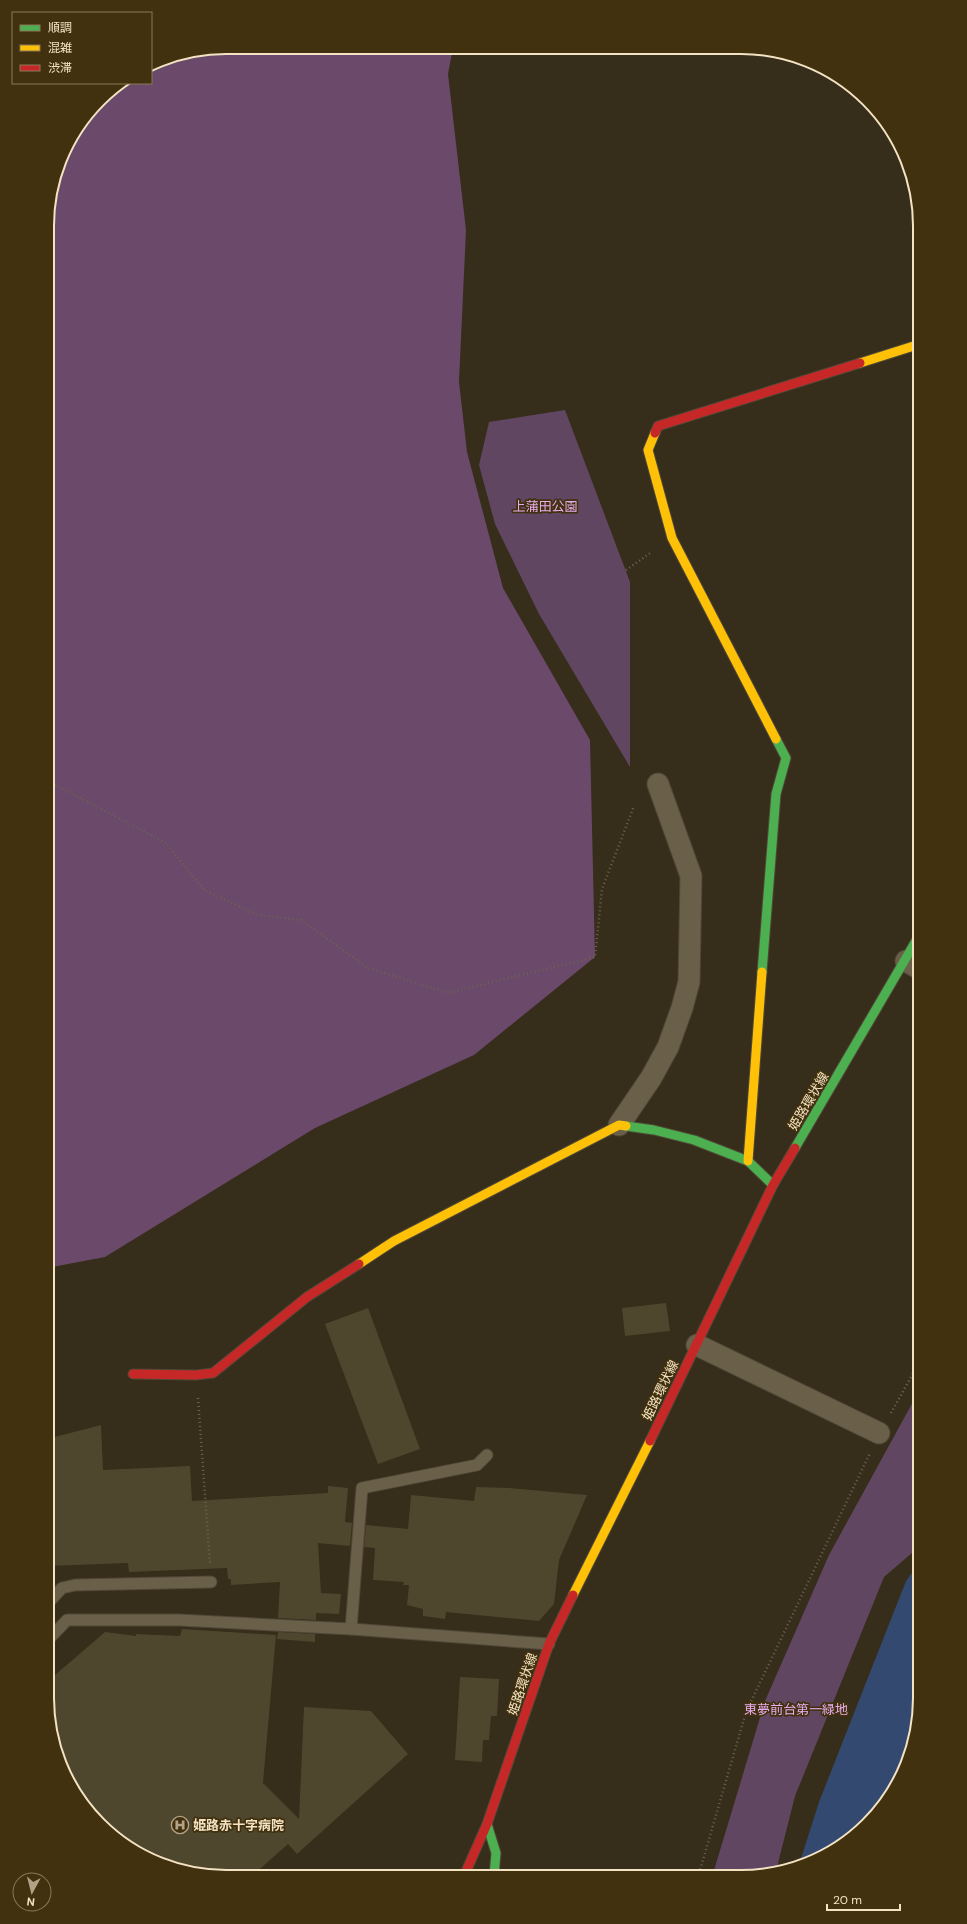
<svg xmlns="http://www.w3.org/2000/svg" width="967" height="1924" font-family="'DM Sans','Noto Sans JP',sans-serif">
  <rect width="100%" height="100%" fill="#362d1a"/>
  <g fill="#614662">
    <path d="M565 410 630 582V767L539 614 495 524 479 465 489 422Z"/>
    <path d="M920 1389V1546L884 1577 795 1796 776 1871 741 1877H712L765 1701 829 1555Z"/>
  </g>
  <path fill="#6a496b" d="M226 47 453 48 448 74 466 230 459 382 467 452 503 588 590 740 595 957 474 1055 315 1128 105 1257 47 1268 49 203 66 147 108 92 121 83H151V65L158 61Z"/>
  <path fill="#344970" d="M920 1562V1710L906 1766 883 1807 841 1847 798 1868 819 1802 906 1581Z"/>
  <g fill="#4e472e">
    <path d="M666 1303 670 1331 625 1336 622 1308Z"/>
    <path d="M368 1308 420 1449 378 1464 325 1324Z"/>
    <path d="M101 1425 103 1470 190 1466 192 1501 328 1493V1486L348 1488 345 1522 352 1523 350 1546 318 1543 321 1593 341 1594 339 1614 316 1613V1620L278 1618 280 1582 231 1585V1579H228L227 1568 129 1572 128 1563 47 1566V1439Z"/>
    <path d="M476 1487 509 1488 587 1495 559 1560 554 1604 539 1621 446 1612 445 1619 423 1616V1609L407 1605 409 1585H403L404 1582 373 1580 375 1548 364 1547 366 1525 408 1529 411 1495 474 1501Z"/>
    <path d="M182 1629 276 1635 263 1783 299 1819 304 1707 371 1711 408 1754 297 1854 288 1844 252 1876 202 1875 157 1863 108 1833 77 1797 56 1755 47 1698V1682L105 1632 136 1636V1634L180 1636Z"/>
    <path d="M278 1632 315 1634V1642L277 1639Z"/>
    <path d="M460 1677 499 1679 497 1716H491L489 1740H483L482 1762 455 1760Z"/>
  </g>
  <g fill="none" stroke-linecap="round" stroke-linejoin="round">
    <defs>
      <g id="lane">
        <path d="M47 1604 62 1588 75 1585 211 1582"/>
        <path d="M351 1629 362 1488 477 1465 487 1455"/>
        <path d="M47 1641 67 1620H179L351 1629 549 1644"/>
      </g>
      <g id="street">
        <path d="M906 961 920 969"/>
        <path d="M619 1125 651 1078 668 1047 682 1008 689 982 691 876 658 784"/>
        <path d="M697 1345 879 1433"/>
      </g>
      <g id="fast">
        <path d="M762 972 776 794 786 758 776 739"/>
        <path d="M626 1126 654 1130 694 1140 748 1161 773 1185"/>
        <path d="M795 1148 920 934"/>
        <path d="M487 1824 496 1853 494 1876"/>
      </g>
      <g id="slow">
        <path d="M860 363 920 344"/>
        <path d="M655 433 648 450 672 538 776 739"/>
        <path d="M748 1161 762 972"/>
        <path d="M359 1264 394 1241 619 1125 626 1126"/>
        <path d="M573 1595 650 1441"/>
      </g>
      <g id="jam">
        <path d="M655 433 658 426 860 363"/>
        <path d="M133 1374 196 1375 213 1373 307 1297 359 1264"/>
        <path d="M650 1441 773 1185 795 1148"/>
        <path d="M464 1876 487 1824 549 1644 573 1595"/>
      </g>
    </defs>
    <use href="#lane" stroke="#504837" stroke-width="13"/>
    <use href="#street" stroke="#504837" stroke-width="23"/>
    <use href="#fast" stroke="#504837" stroke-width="11"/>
    <use href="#slow" stroke="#504837" stroke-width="11"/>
    <use href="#jam" stroke="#504837" stroke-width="11"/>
    <g stroke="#6c6351" stroke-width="2.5" stroke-dasharray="1 3" stroke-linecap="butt">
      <path d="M626 570 652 552"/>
      <path d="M48 781 166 843 204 890 258 915 301 920 368 968 448 993 595 957 602 889 634 806"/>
      <path d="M198 1398 210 1564"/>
      <path d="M891 1413 920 1361"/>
      <path d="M698 1877 746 1712 870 1453"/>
    </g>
    <use href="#lane" stroke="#6a5f49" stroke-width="11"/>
    <use href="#street" stroke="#6a5f49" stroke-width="21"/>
    <use href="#fast" stroke="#4caf50" stroke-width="9"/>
    <use href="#slow" stroke="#ffc107" stroke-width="9"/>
    <use href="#jam" stroke="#c62828" stroke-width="9"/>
  </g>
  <defs>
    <symbol id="hospital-ring" viewBox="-11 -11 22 22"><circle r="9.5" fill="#42310e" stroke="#b2a388" stroke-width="1.5"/><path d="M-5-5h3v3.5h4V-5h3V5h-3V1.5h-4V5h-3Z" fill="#b2a388"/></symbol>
  </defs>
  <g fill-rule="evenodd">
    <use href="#hospital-ring" x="170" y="1815" width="20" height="20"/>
  </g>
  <g text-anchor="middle" stroke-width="3.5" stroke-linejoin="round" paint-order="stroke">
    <g font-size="13" fill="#e6acef" stroke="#42310e">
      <text x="545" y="511">上蒲田公園</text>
      <text x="796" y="1714">東夢前台第一緑地</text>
    </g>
    <g font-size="13" fill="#f4e3c3" stroke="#42310e">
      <text transform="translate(808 1101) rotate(-59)" y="5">姫路環状線</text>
      <text transform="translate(660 1390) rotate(-64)" y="5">姫路環状線</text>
      <text transform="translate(522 1684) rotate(-71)" y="5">姫路環状線</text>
    </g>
    <g font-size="13" font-weight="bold" fill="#f4e3c3" stroke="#42310e" text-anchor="start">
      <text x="193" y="1830">姫路赤十字病院</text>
    </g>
  </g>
  <path d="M0 0H967V1924H0ZM226 54H741A172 172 0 0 1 913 226V1698A172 172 0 0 1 741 1870H226A172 172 0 0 1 54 1698V226A172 172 0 0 1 226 54Z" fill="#42310e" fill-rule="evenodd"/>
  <path fill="none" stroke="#f4e3c3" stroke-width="2" d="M226 54H741A172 172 0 0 1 913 226V1698A172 172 0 0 1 741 1870H226A172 172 0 0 1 54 1698V226A172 172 0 0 1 226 54Z"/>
  <rect x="12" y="12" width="140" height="72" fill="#42310e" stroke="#897856"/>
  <rect x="20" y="25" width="20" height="6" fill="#4caf50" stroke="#897856"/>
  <text x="48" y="32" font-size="12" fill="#f4e3c3">順調</text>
  <rect x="20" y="45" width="20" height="6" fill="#ffc107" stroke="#897856"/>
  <text x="48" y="52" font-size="12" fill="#f4e3c3">混雑</text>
  <rect x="20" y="65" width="20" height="6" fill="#c62828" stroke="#897856"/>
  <text x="48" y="72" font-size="12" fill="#f4e3c3">渋滞</text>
  <g transform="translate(32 1892) rotate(187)"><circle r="19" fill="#42310e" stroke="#897856"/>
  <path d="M0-3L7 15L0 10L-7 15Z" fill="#b2a388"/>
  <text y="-6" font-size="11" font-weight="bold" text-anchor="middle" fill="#f4e3c3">N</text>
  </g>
  <path d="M827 1904v6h73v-6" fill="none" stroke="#f4e3c3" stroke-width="2"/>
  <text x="833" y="1904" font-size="12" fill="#f4e3c3" stroke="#42310e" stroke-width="3" paint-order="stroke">20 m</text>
</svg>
